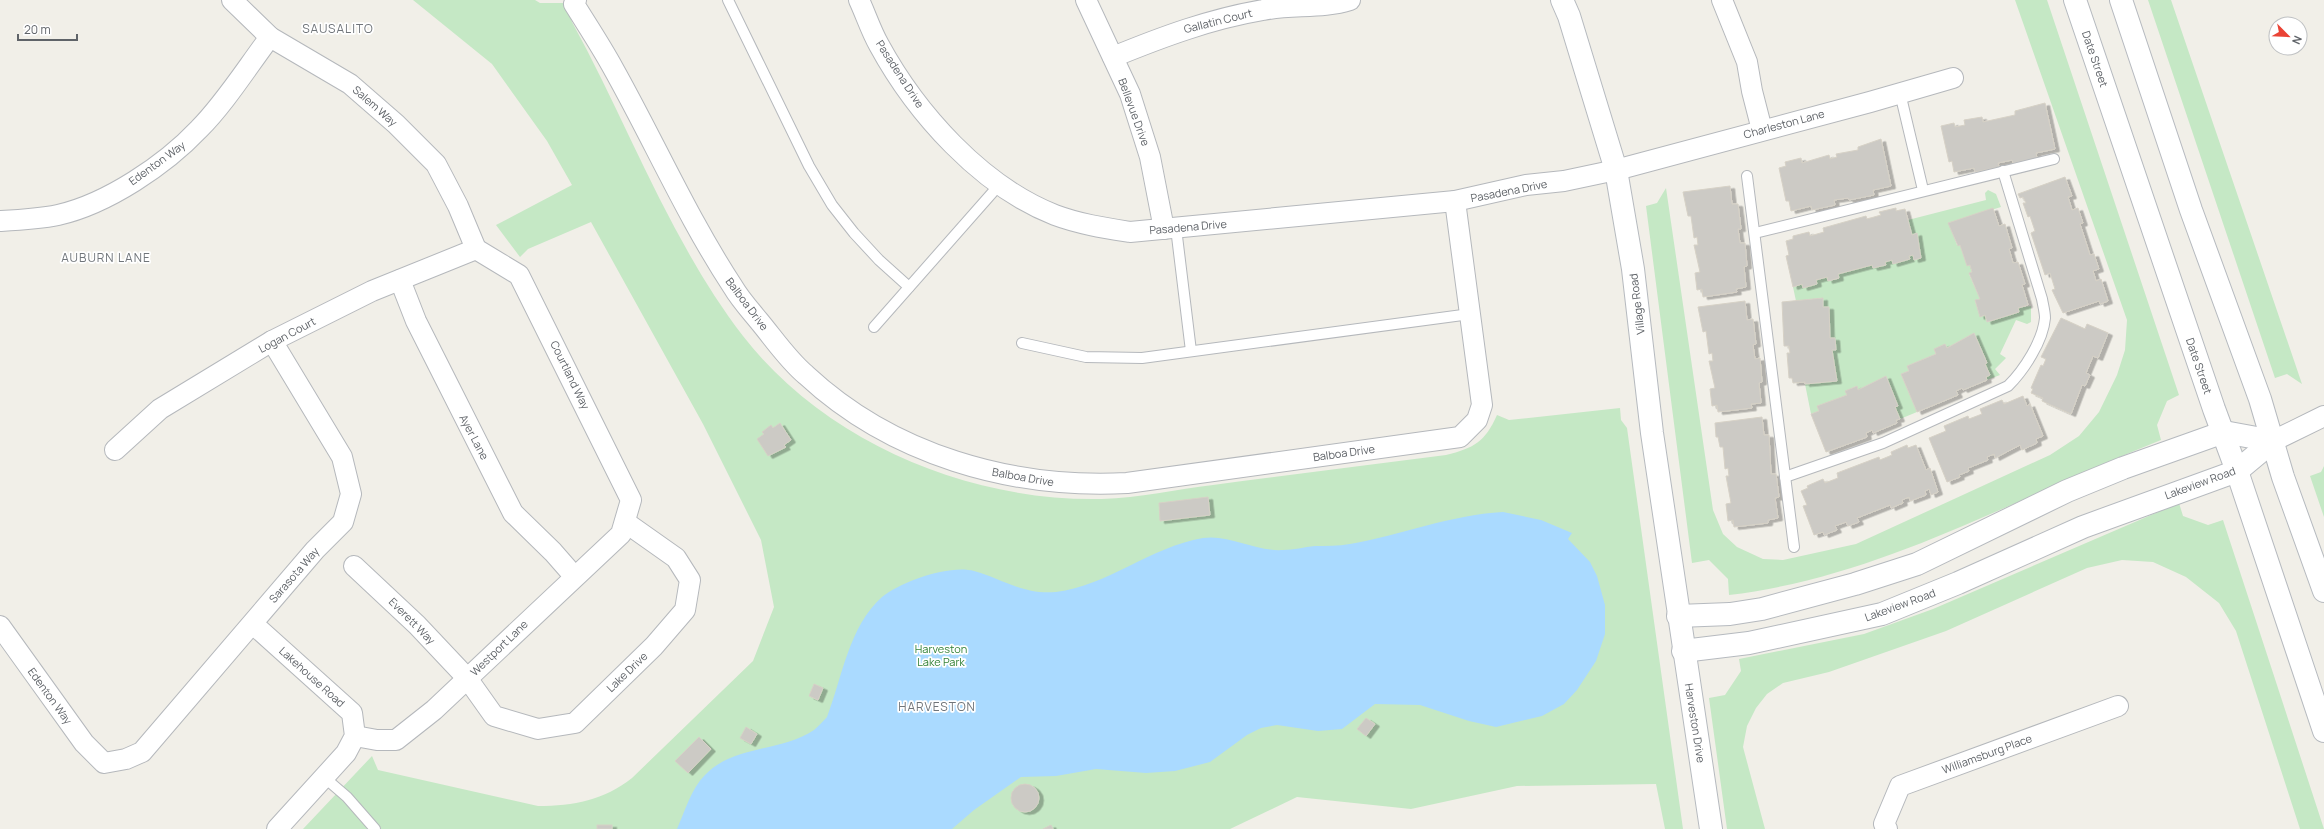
<svg xmlns="http://www.w3.org/2000/svg" width="2324" height="829" font-family="Manrope,sans-serif">
  <defs>
    <filter id="shadow"><feDropShadow dx="4.5" dy="2.5" stdDeviation="0" flood-color="#0004"/></filter>
  </defs>
  <rect width="100%" height="100%" fill="#f1efe8"/>
  <g fill="#c5e8c5">
    <path d="M413 0H535L540 3H566L572 22C629 126 670 241 743 336 825 442 969 502 1102 499 1139 498 1177 489 1213 485 1290 475 1368 465 1446 455 1474 448 1485 442 1497 415L1509 420 1620 408 1621 420 1627 428 1683 829H1665L1656 784 1517 786 1411 809 1297 797 1230 829H303L372 756 378 770 538 806C574 806 604 800 632 778L753 661 774 607 761 540 703 424 591 222 528 249 520 257 496 225 572 185 547 141 492 64Z"/>
    <path d="M2015 0H2047L2179 395 2167 401 2157 425 2161 440C2019 496 1882 577 1729 595L1728 579 1709 560 1692 563 1646 206 1657 203 1666 188 1713 510 1723 534 1737 547 1763 559 1783 560 1856 544 2050 455 2079 436 2099 412 2117 375 2125 350 2127 320Z"/>
    <path d="M2148 0H2171L2302 384 2287 374 2275 378Z"/>
    <path d="M1988 190 1996 194 2001 207 1949 223 1957 245H1960L1967 266 1970 265 1972 272 1969 274 1980 299 1975 301 1980 316 1985 315 1987 322 2019 312 2018 308 2031 306V322L2027 324 2016 320 2000 354 2006 358 1995 369 2000 375 1987 380 1985 364 1987 362 1974 333 1947 348 1934 349 1936 354 1907 366 1909 371 1901 374 1917 412 1900 419 1895 407 1898 406 1886 376 1858 390 1856 386 1846 391 1847 395 1818 406 1819 411 1811 414 1805 384 1837 381 1832 350H1836L1835 338H1830L1829 307H1823L1822 298 1796 301 1793 287 1827 277 1828 281 1839 279 1838 274 1872 265 1873 268 1885 265V262L1892 260 1893 264 1909 259V256L1913 255 1914 260 1921 258 1917 234 1912 235 1908 220 1986 200 1985 193Z"/>
    <path d="M2324 466V517L2310 476 2321 472Z"/>
    <path d="M2179 503 2183 516 2208 525 2223 520 2324 829H2300L2236 631 2219 603 2186 577 2153 562 2122 560 2087 568 1946 631 1829 672 1783 683 1767 694 1756 708 1747 726 1743 747 1765 829H1727L1709 698 1725 695 1741 671 1739 659 1864 634 1933 609Z"/>
  </g>
  <path fill="#aadaff" d="M1503 512 1541 520 1572 533 1568 539 1590 562 1597 576 1605 605V634L1596 661 1577 690 1564 704 1542 716 1496 727 1469 721 1420 705 1375 704 1342 729 1318 731 1277 725 1261 728 1247 735 1210 762 1175 771 1146 773 1096 769 1056 776 1021 777 974 810 952 829H677C685 811 691 789 705 775 733 745 782 752 814 730 819 726 823 721 827 717 842 678 849 626 882 597 900 582 950 564 974 571 1003 579 1023 595 1056 592 1107 586 1150 547 1203 538 1230 534 1256 552 1283 550 1294 550 1304 547 1315 546 1326 546 1338 546 1350 544 1401 535 1450 515 1503 512Z"/>
  <g fill="#cccac5" stroke="#d6d1c6" filter="url(#shadow)">
    <path d="M2045 103 2055 149 2036 153 2037 158 2013 163 2012 160 1998 163 1999 167 1975 172 1974 168 1954 172 1952 161 1949 162 1941 126 1954 123 1955 127 1965 125 1964 120 1982 117 1983 122 2015 115V111Z"/>
    <path d="M1881 139 1891 186 1873 190 1874 195 1849 200 1848 198 1834 200 1835 205 1812 210 1811 206 1791 211 1789 201H1786L1779 168 1786 166 1785 162 1801 158 1802 163 1829 155 1830 159 1837 157 1836 154 1858 150V147Z"/>
    <path d="M2065 177 2072 196 2068 197 2072 210 2078 208 2083 223 2080 224 2090 255 2094 254 2099 269 2093 271 2096 281 2101 279 2108 301 2100 304 2099 301 2063 313 2052 290 2055 289 2050 273 2045 275 2031 233 2035 231 2030 216 2028 217 2023 203H2026L2023 197 2020 198 2018 194Z"/>
    <path d="M1730 186 1732 204H1738L1741 229H1738L1740 243H1745L1747 266 1744 267 1746 287 1736 289 1737 292 1703 297 1702 289 1697 290 1695 273 1700 272 1694 245H1698L1697 237 1694 238 1691 216H1688L1683 192Z"/>
    <path d="M1896 208V211L1905 209 1912 235 1917 233 1921 258 1914 260 1913 255 1909 256 1910 259 1893 264 1892 260 1885 262 1886 265 1873 268 1872 265 1838 274 1839 278 1828 281 1827 277 1816 280 1817 284 1803 288 1802 284 1793 287 1786 256 1789 255 1786 241 1793 239V236L1809 232 1810 236 1824 232 1823 228 1866 216 1867 219 1881 215 1879 212Z"/>
    <path d="M1993 208 1999 226 2005 224 2012 248 2009 249 2013 263 2018 262 2025 284 2022 285 2028 305 2018 308 2019 312 1987 322 1985 315 1980 317 1975 300 1980 299 1969 273 1972 272 1970 265 1967 266 1960 245 1958 246 1948 223Z"/>
    <path d="M1823 298V307H1829L1830 338H1835L1836 350H1832L1837 381 1805 384V382L1793 383 1792 378H1789L1787 353H1790L1789 346H1784L1782 302Z"/>
    <path d="M1745 301 1747 320 1753 319 1756 344 1753 345 1755 359 1760 358 1762 382 1759 383 1761 403 1751 404 1752 408 1718 412 1717 405 1712 406 1710 389 1715 388 1709 361H1713L1712 353 1709 354 1706 331 1703 332 1698 307Z"/>
    <path d="M2061 318 2085 329 2087 324 2108 333 2098 358 2093 356 2086 373 2090 375 2085 386 2082 385 2071 414 2042 401 2043 398 2031 393 2033 389 2031 388 2041 365 2043 366 2046 359 2041 357Z"/>
    <path d="M1974 333 1987 363 1985 364 1990 375 1986 377 1987 380 1963 390 1962 388 1956 391 1958 395 1917 412 1901 374 1909 371 1907 366 1936 354 1934 349 1945 344 1947 348Z"/>
    <path d="M1886 376 1898 406 1895 407 1900 419 1896 420 1897 423 1873 433 1872 430 1866 433 1867 437 1826 452 1811 414 1819 411 1817 406 1847 395 1845 391 1857 386 1858 390Z"/>
    <path d="M2023 396 2027 406 2030 404 2043 436 2036 439 2037 443 2022 450 2020 445 1995 458 1994 454 1987 457 1988 460 1968 468 1969 471 1959 475 1960 477 1947 482 1929 438 1946 431 1944 426 1968 416 1969 419 1982 414 1980 409 2002 400 2004 404Z"/>
    <path d="M1762 417 1764 435H1769L1771 474H1776L1779 497 1775 498 1778 518 1768 520V523L1734 527 1733 520 1728 521 1726 504 1731 503 1726 476H1729L1728 468 1725 469 1723 447H1720L1718 437H1716L1715 423Z"/>
    <path d="M780 423 791 440 784 445 786 447 768 456 757 439 764 434 762 432 771 425 773 428Z"/>
    <path d="M1907 445 1908 448 1916 445 1926 470 1930 468 1938 492 1931 495 1929 489 1925 491 1926 495 1910 501 1909 497 1902 500 1903 503 1891 508 1890 505 1857 518 1859 522 1848 526 1846 522 1835 526 1837 530 1824 535 1823 532 1814 535 1803 506 1807 505 1801 491 1808 488 1807 486 1823 479 1825 483 1838 478 1837 473 1879 457 1880 460 1892 455 1891 452Z"/>
    <path d="M1208 497 1210 515 1160 521 1159 503Z"/>
    <path d="M814 684 823 688 818 700 809 696Z"/>
    <path d="M1366 718 1375 724 1366 736 1357 729Z"/>
    <path d="M746 727 757 734 751 744 740 738Z"/>
    <path d="M699 737 711 749 688 773 675 761Z"/>
    <circle cx="1025" cy="798" r="14"/>
    <rect x="597" y="825" width="15" height="4"/>
    <path d="M1051 825 1053 829H1043Z"/>
  </g>
  <g fill="none" stroke-linecap="round" stroke-linejoin="round">
    <defs>
      <g id="lane">
        <path d="M728 0 809 166 832 205 854 233 879 260 909 287"/>
        <path d="M1900 93 1923 190"/>
        <path d="M1747 176 1794 547"/>
        <path d="M1176 228 1191 351"/>
        <path d="M1755 233 2054 159"/>
        <path d="M874 327 1000 184"/>
        <path d="M1022 343 1086 357 1142 358 1470 314"/>
        <path d="M1785 477 1883 443 2008 386C2024 370 2043 341 2045 318 2045 312 2043 305 2042 299L2003 171"/>
        <path d="M325 778 347 797 375 829"/>
      </g>
      <g id="street">
        <path d="M232 0 270 37 350 84 396 124 436 164 458 206 476 249"/>
        <path d="M576 0 574 4C587 25 601 46 613 68 654 141 687 217 733 287 740 299 750 310 759 321 774 339 788 360 806 375 892 455 1011 489 1127 483L1460 437 1477 420 1482 405 1455 201"/>
        <path d="M859 0C866 15 871 31 879 45 916 113 981 186 1055 215 1079 224 1105 228 1130 232L1455 201 1526 185 1564 181 1616 170 1870 102 1953 78"/>
        <path d="M1086 0 1130 94 1150 157 1164 229"/>
        <path d="M1722 0 1747 62 1752 91 1762 130"/>
        <path d="M1113 57C1162 37 1210 19 1263 10 1292 4 1322 9 1350 0"/>
        <path d="M0 221C19 220 39 219 58 215 107 204 165 165 199 129 225 103 248 66 270 37"/>
        <path d="M400 280 416 321 513 513 553 552 574 576"/>
        <path d="M2273 441 2324 416"/>
        <path d="M115 450 160 409 272 341 372 291 476 249"/>
        <path d="M354 566 417 625 467 678 494 716 538 729 575 723 654 646 685 610 690 580 676 558 625 522"/>
        <path d="M253 624 352 713 355 736 346 753 277 829"/>
        <path d="M0 626 84 743 104 763 126 759 142 752 315 550 343 522 351 494 342 457 272 341"/>
        <path d="M355 736 377 740H396L434 710 621 534 631 500 519 275 476 249"/>
        <path d="M1887 829 1884 824 1900 786 2118 706"/>
      </g>
      <g id="secondary">
        <path d="M1562 0 1569 16 1616 170 1633 269 1652 433 1711 829"/>
        <path d="M2075 0 2214 409 2237 471 2324 731"/>
        <path d="M2121 0 2191 210 2260 399 2283 477 2324 591"/>
        <path d="M1678 616 1730 614 1762 609 1855 584 1917 564 2067 491 2123 468 2224 432 2273 441"/>
        <path d="M1683 651 1749 643 1882 614 1958 583 2083 527 2237 471 2273 441"/>
      </g>
    </defs>
    <use href="#lane" stroke="#b5b8bc" stroke-width="12"/>
    <use href="#street" stroke="#b5b8bc" stroke-width="22"/>
    <use href="#secondary" stroke="#b6babf" stroke-width="24"/>
    <use href="#lane" stroke="#fff" stroke-width="10"/>
    <use href="#street" stroke="#fff" stroke-width="20"/>
    <use href="#secondary" stroke="#fff" stroke-width="22"/>
  </g>
  <g text-anchor="middle" stroke-width="3.5" stroke-linejoin="round" paint-order="stroke">
    <g font-size="11" fill="#5f6368" stroke="#fff">
      <text transform="translate(1218 21) rotate(-14)" y="4">Gallatin Court</text>
      <text transform="translate(2095 59) rotate(71)" y="4">Date Street</text>
      <text transform="translate(900 74) rotate(57)" y="4">Pasadena Drive</text>
      <text transform="translate(375 106) rotate(41)" y="4">Salem Way</text>
      <text transform="translate(1134 112) rotate(70)" y="4">Bellevue Drive</text>
      <text transform="translate(1784 124) rotate(-15)" y="4">Charleston Lane</text>
      <text transform="translate(157 163) rotate(-36)" y="4">Edenton Way</text>
      <text transform="translate(1509 191) rotate(-11)" y="4">Pasadena Drive</text>
      <text transform="translate(1188 227) rotate(-5)" y="4">Pasadena Drive</text>
      <text transform="translate(747 304) rotate(53)" y="4">Balboa Drive</text>
      <text transform="translate(1637 304) rotate(-97)" y="4">Village Road</text>
      <text transform="translate(287 335) rotate(-28)" y="4">Logan Court</text>
      <text transform="translate(2199 366) rotate(71)" y="4">Date Street</text>
      <text transform="translate(570 375) rotate(64)" y="4">Courtland Way</text>
      <text transform="translate(474 437) rotate(62)" y="4">Ayer Lane</text>
      <text transform="translate(1344 453) rotate(-8)" y="4">Balboa Drive</text>
      <text transform="translate(1023 477) rotate(10)" y="4">Balboa Drive</text>
      <text transform="translate(2200 483) rotate(-20)" y="4">Lakeview Road</text>
      <text transform="translate(294 575) rotate(-49)" y="4">Sarasota Way</text>
      <text transform="translate(1900 605) rotate(-20)" y="4">Lakeview Road</text>
      <text transform="translate(412 621) rotate(45)" y="4">Everett Way</text>
      <text transform="translate(499 648) rotate(-44)" y="4">Westport Lane</text>
      <text transform="translate(627 672) rotate(-44)" y="4">Lake Drive</text>
      <text transform="translate(312 677) rotate(42)" y="4">Lakehouse Road</text>
      <text transform="translate(50 696) rotate(54)" y="4">Edenton Way</text>
      <text transform="translate(1695 723) rotate(81)" y="4">Harveston Drive</text>
      <text transform="translate(1987 754) rotate(-20)" y="4">Williamsburg Place</text>
    </g>
    <g font-size="11" fill="#348238" stroke="#fff">
      <text x="941" y="653">Harveston<tspan x="941" dy="13">Lake Park</tspan></text>
    </g>
    <g font-size="12" letter-spacing="1" fill="#70757a" stroke="#fff">
      <text x="338" y="33">SAUSALITO</text>
      <text x="106" y="262">AUBURN LANE</text>
      <text x="937" y="711">HARVESTON</text>
    </g>
  </g>
  <g transform="translate(2288 36) rotate(114)"><circle r="19" fill="#ffffff" stroke="#bfc1c3"/>
  <path d="M0-3L7 15L0 10L-7 15Z" fill="#ea4335"/>
  <text y="-6" font-size="11" font-weight="bold" text-anchor="middle" fill="#5f6368">N</text>
  </g>
  <path d="M18 34v6h59v-6" fill="none" stroke="#5f6368" stroke-width="2"/>
  <text x="24" y="34" font-size="12" fill="#5f6368" stroke="#ffffff" stroke-width="3" paint-order="stroke">20 m</text>
</svg>
